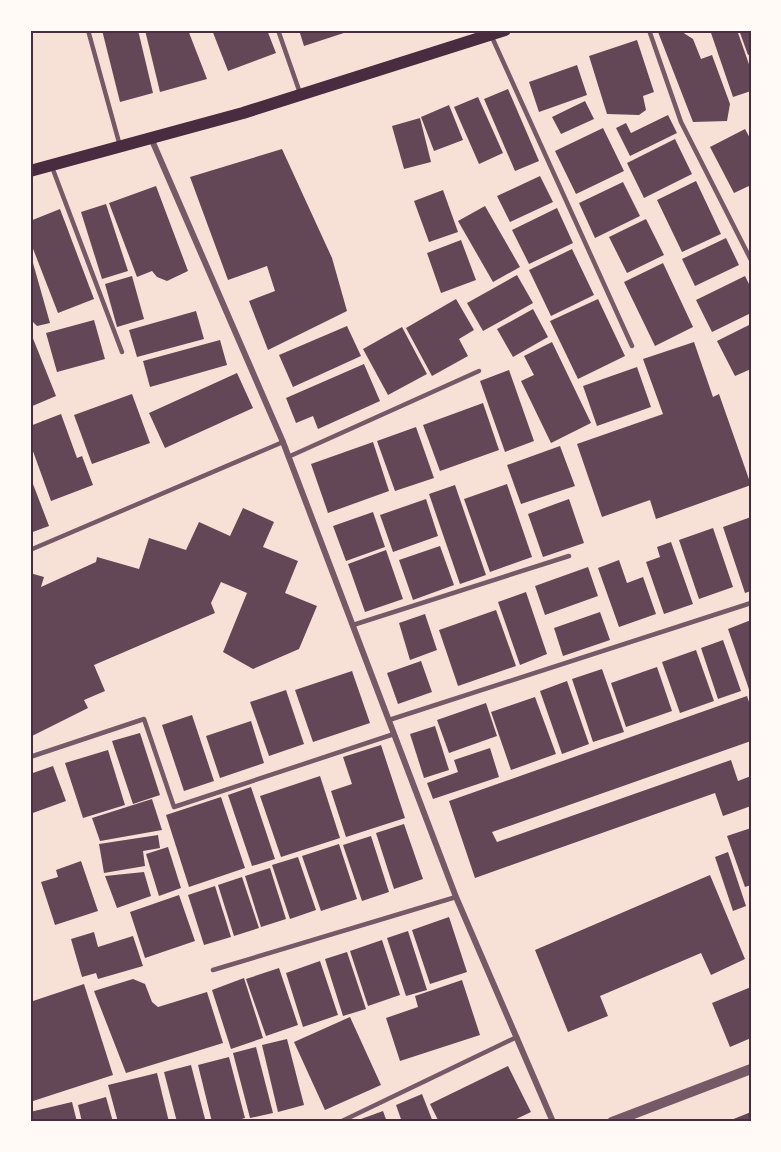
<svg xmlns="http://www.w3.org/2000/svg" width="781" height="1152" font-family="Mulish,sans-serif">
  <rect width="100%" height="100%" fill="#f7e1d7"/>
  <g fill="#644757">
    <path d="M102 30H138L153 93 120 102Z"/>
    <path d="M145 30H188L207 79 160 92Z"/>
    <path d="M212 30H267L276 53 228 71Z"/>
    <path d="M299 30H353L304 46Z"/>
    <path d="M665 30H679L693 39 701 59 712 55 730 104 727 121 693 122 658 32Z"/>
    <path d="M710 30H737L751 70V91L733 97Z"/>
    <path d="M739 30H751V54L748 55Z"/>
    <path d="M637 40 654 92 643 96 646 110 639 115 607 114 589 56Z"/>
    <path d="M577 65 587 95 539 112 529 82Z"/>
    <path d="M508 89 539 161 515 171 484 99Z"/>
    <path d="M478 97 503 153 479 164 454 107Z"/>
    <path d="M585 101 594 119 561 134 552 117Z"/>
    <path d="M449 105 463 140 434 151 421 117Z"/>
    <path d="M668 115 677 133 630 156 616 128 626 123 631 133Z"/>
    <path d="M420 118 431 162 404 169 392 126Z"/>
    <path d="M603 128 624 171 576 194 555 151Z"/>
    <path d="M745 129 751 140V185L734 193 710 147Z"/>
    <path d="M675 139 692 174 644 198 627 163Z"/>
    <path d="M282 149 332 258 347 311 268 350 249 301 275 291 267 266 228 280 190 177Z"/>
    <path d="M540 176 553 202 510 222 497 196Z"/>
    <path d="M696 181 721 234 682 252 657 200Z"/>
    <path d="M623 182 640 216 595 238 579 203Z"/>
    <path d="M156 186 188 271 167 281 157 277 152 271 137 277 109 203Z"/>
    <path d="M443 190 458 232 429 242 414 201Z"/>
    <path d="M106 204 128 271 102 279 81 212Z"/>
    <path d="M485 206 520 267 493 282 458 221Z"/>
    <path d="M557 208 573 243 529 264 512 230Z"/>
    <path d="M60 209 94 299 58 313 30 241V221Z"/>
    <path d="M646 219 664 255 627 273 609 237Z"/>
    <path d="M726 238 739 265 695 286 682 259Z"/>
    <path d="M461 240 476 280 441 293 427 253Z"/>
    <path d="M572 249 594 295 551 316 529 270Z"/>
    <path d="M31 256 50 323 37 326 30 319Z"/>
    <path d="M663 263 693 327 655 346 624 282Z"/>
    <path d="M517 275 533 303 483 331 467 303Z"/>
    <path d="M132 276 144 319 117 327 105 284Z"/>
    <path d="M745 276 751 288V313L712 332 696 300Z"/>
    <path d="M456 299 474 330 459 339 468 356 432 376 406 328Z"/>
    <path d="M598 299 625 356 578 379 550 321Z"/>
    <path d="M533 309 548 337 513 357 497 329Z"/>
    <path d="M196 311 204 339 137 357 129 330Z"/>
    <path d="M94 320 105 359 57 372 46 333Z"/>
    <path d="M751 324V369L735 376 717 341Z"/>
    <path d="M347 326 361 356 293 387 279 355Z"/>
    <path d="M402 327 427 374 388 395 363 349Z"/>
    <path d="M30 331 56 396 30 407Z"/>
    <path d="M220 340 227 365 150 387 143 361Z"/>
    <path d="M552 342 591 423 551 443 521 381 534 375 524 356Z"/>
    <path d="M694 342 713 397 719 394 751 485 656 519 650 500 602 517 577 444 663 414 643 359Z"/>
    <path d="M364 364 380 401 318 429 313 416 296 423 286 398Z"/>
    <path d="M637 367 651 407 597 426 583 386Z"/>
    <path d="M509 370 534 441 505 452 480 381Z"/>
    <path d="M237 373 253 408 165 448 149 413Z"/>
    <path d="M132 394 150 443 92 464 74 415Z"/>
    <path d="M483 403 499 450 440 471 423 425Z"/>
    <path d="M61 414 77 458 82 456 93 485 51 501 30 443V426Z"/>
    <path d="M416 427 434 478 395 491 377 441Z"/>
    <path d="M373 442 389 491 328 513 311 464Z"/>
    <path d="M560 446 575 486 521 504 507 465Z"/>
    <path d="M33 484 49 526 30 533V485Z"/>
    <path d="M507 484 532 557 490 572 464 499Z"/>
    <path d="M455 485 486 575 460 584 429 494Z"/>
    <path d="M426 499 438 536 393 552 380 515Z"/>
    <path d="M569 499 584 543 543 557 528 514Z"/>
    <path d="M243 508 274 522 263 547 298 561 285 593 317 606 299 649 253 669 223 652 247 593 221 582 211 603 215 613 94 665 105 691 84 700 88 708 30 737V573L44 577 41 587 96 562 97 557 139 569 149 538 186 550 199 522 230 536Z"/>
    <path d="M373 512 385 547 346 561 333 526Z"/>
    <path d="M751 517V591L745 593 723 527Z"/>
    <path d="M713 528 733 587 699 599 679 540Z"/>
    <path d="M671 542 693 604 664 614 646 562 660 557 657 547Z"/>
    <path d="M440 546 454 585 413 600 399 560Z"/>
    <path d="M386 550 403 599 365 612 348 564Z"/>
    <path d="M619 560 627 583 643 577 656 614 619 627 598 568Z"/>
    <path d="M588 567 598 596 545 615 535 586Z"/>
    <path d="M526 592 547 654 520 665 498 602Z"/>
    <path d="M496 610 516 666 458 686 439 630Z"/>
    <path d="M600 612 610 640 563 656 554 628Z"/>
    <path d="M425 614 437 650 410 660 399 623Z"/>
    <path d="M751 620V695L728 629Z"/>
    <path d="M723 640 741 691 718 699 701 648Z"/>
    <path d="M696 650 714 701 680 713 662 662Z"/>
    <path d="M421 661 432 692 398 704 387 673Z"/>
    <path d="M657 667 672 711 626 727 611 683Z"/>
    <path d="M602 669 624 732 593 742 572 679Z"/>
    <path d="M352 671 370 723 313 742 295 690Z"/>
    <path d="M567 681 589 744 562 754 540 691Z"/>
    <path d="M286 690 304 744 269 756 250 702Z"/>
    <path d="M747 696 751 708V741L492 832 497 842 731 760 738 781 751 776V806L723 816 715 793 475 878 449 801Z"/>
    <path d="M535 697 556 754 511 770 491 712Z"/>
    <path d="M486 703 497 736 449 753 437 720Z"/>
    <path d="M192 715 214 781 184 791 162 725Z"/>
    <path d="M251 721 264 763 220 778 206 736Z"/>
    <path d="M435 726 449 770 424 778 410 734Z"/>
    <path d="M140 733 160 795 133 804 112 741Z"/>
    <path d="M381 745 405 818 346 837 331 791 352 784 343 757Z"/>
    <path d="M490 748 499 777 433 799 427 783 458 772 454 760Z"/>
    <path d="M108 750 125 805 83 818 65 763Z"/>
    <path d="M53 766 66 801 30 814V774Z"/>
    <path d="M320 776 340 838 281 857 260 796Z"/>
    <path d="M251 787 275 859 252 866 228 795Z"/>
    <path d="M221 797 245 868 189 887 166 815Z"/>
    <path d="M152 799 162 830 100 841 92 818Z"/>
    <path d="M404 824 423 879 394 889 376 833Z"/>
    <path d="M751 828V885L745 887 727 836Z"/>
    <path d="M158 835 160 848 143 851 145 866 104 873 99 844Z"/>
    <path d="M371 836 389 892 362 901 343 845Z"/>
    <path d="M339 844 357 899 321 911 302 856Z"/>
    <path d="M168 847 181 888 159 896 146 854Z"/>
    <path d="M728 852 746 906 733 911 715 857Z"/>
    <path d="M298 857 316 910 290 919 272 865Z"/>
    <path d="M81 861 98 911 55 925 41 882 58 877 56 870Z"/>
    <path d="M270 868 286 919 261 927 245 876Z"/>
    <path d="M144 872 151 896 117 908 105 876Z"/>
    <path d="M710 875 745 959 711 975 701 953 600 996 608 1016 568 1032 535 950Z"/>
    <path d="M242 877 259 928 234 936 218 885Z"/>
    <path d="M215 886 231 937 204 945 188 895Z"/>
    <path d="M179 895 195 941 145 958 130 912Z"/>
    <path d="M449 917 467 972 430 984 412 930Z"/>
    <path d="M408 931 427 990 406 996 387 938Z"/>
    <path d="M94 932 98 947 133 936 143 966 98 979 96 973 82 977 71 939Z"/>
    <path d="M382 940 400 995 368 1006 350 951Z"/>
    <path d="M347 952 366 1009 343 1016 325 959Z"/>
    <path d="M320 961 338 1015 303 1027 286 973Z"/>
    <path d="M279 968 298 1025 266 1036 246 979Z"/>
    <path d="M244 978 263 1038 231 1049 212 990Z"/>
    <path d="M133 979 145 984 152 1002 158 1007 207 992 223 1043 126 1073 94 991Z"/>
    <path d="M462 980 480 1035 400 1061 386 1018 418 1007 415 996Z"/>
    <path d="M84 984 113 1075 30 1102V1002Z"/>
    <path d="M751 987V1038L730 1047 712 1003Z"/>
    <path d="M350 1017 381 1085 325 1110 294 1042Z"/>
    <path d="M287 1039 304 1105 278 1112 262 1045Z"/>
    <path d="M256 1047 273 1113 250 1118 233 1053Z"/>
    <path d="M229 1057 245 1118 231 1122H212L198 1065Z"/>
    <path d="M191 1065 205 1119 195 1122H177L164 1072Z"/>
    <path d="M508 1066 531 1112 510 1122H439L430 1104Z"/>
    <path d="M157 1073 169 1122H118L108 1085Z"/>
    <path d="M422 1094 433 1122H402L396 1105Z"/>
    <path d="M106 1097 113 1122H82L78 1105Z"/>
    <path d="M72 1102 77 1122H30V1112Z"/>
    <path d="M383 1111 387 1122H362L361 1119Z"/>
    <path d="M751 1112V1122H726Z"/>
  </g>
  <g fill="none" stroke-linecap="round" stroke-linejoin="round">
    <g stroke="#755966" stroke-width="4.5">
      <path d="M88 30 120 146"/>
      <path d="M278 30 300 93"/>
      <path d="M649 30 681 122 751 260"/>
      <path d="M491 35 632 346"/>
      <path d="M52 167 122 352"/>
      <path d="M288 457 479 371"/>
      <path d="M30 550 283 442"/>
      <path d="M353 625 569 556"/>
      <path d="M389 720 751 603"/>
      <path d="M30 757 144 719 174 807 394 734"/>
      <path d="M213 970 456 897"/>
      <path d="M340 1122 517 1037"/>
    </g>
    <path stroke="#755966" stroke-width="6" d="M151 138 283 442 456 897 553 1122"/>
    <path stroke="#755966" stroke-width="10" d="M612 1122 751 1069"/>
    <path stroke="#4a2c40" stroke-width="12" d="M30 171 243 113 505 30"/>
  </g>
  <rect width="781" height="1152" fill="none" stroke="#fffaf5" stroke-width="63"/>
  <rect x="32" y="32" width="718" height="1088" fill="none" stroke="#4a2c40" stroke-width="2"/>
</svg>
